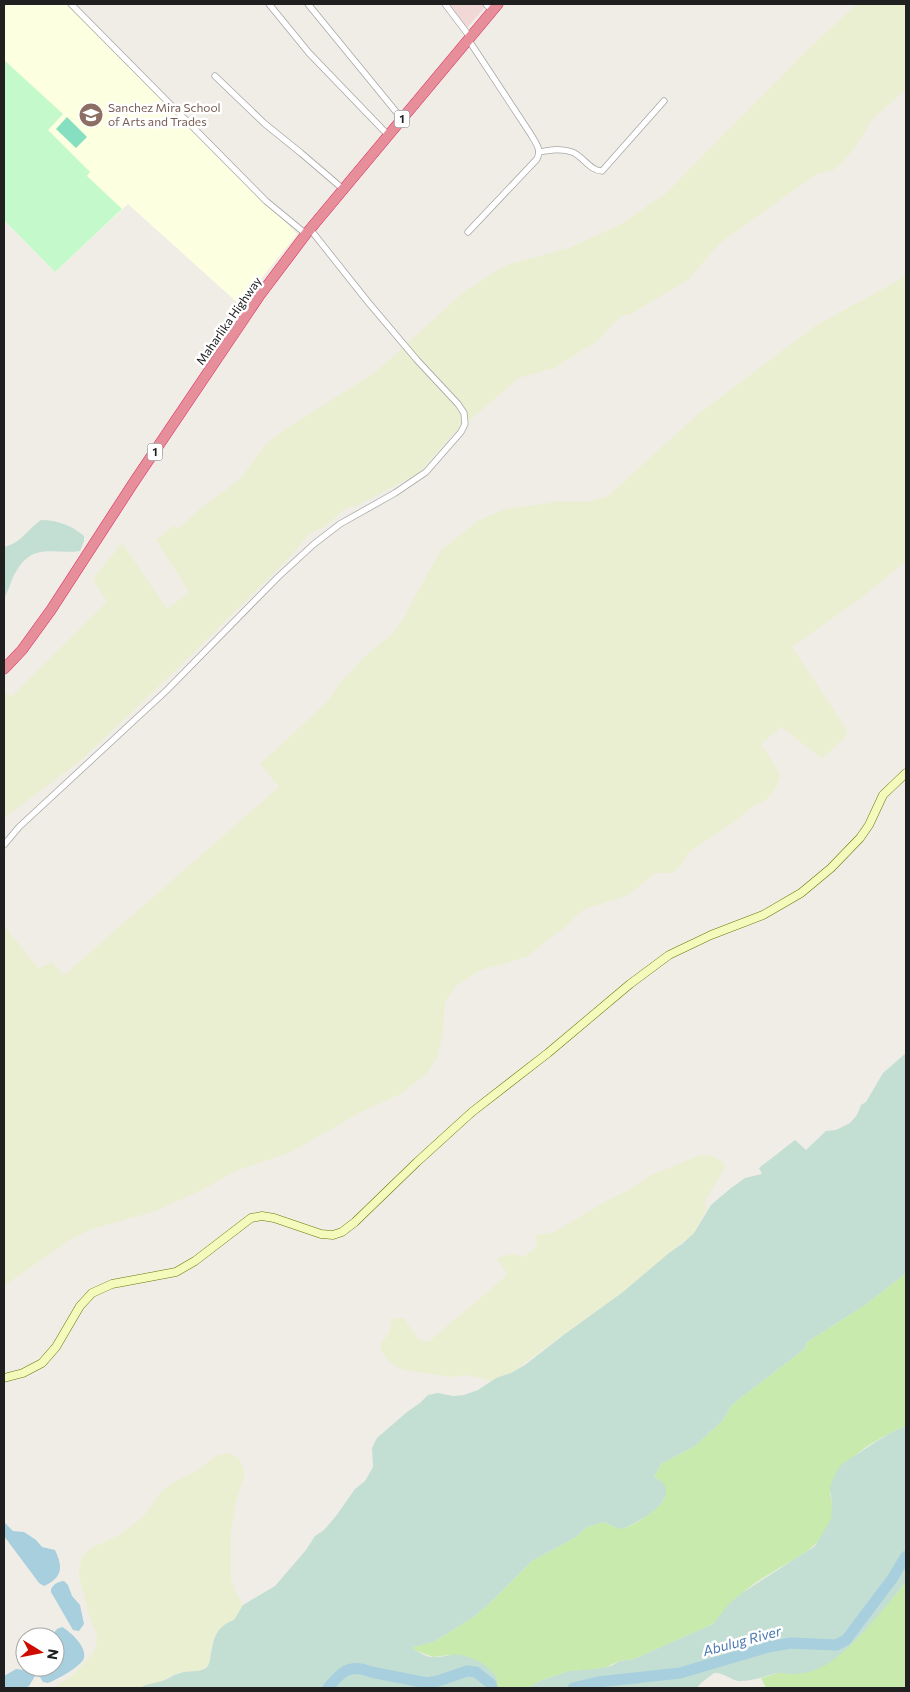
<svg xmlns="http://www.w3.org/2000/svg" width="910" height="1692" font-family="Commissioner,sans-serif">
  <rect width="100%" height="100%" fill="#f0ede6"/>
  <path fill="#f1d8d6" d="M446 4H484L486 6 466 29Z"/>
  <path fill="#fdffe1" d="M7 4H70L297 234 240 305 128 204 55 272 4 220V9Z"/>
  <g fill="#ebefd2">
    <path d="M857 4H906V89L872 120 855 147 843 162 833 170 817 174 720 243 688 280 629 315H622L596 342 554 368 519 378 453 434 419 473 358 505 346 508 326 526 309 534 293 554 177 669 79 762 4 818V693L12 696 107 602 93 579 122 543 167 609 189 592 156 540 173 526 179 528 200 509 240 479 266 444 284 430 377 371 461 294 506 265 569 248 621 224 666 193 808 49Z"/>
    <path d="M906 273V561L865 595 792 647 847 730 846 737 822 759 781 727 761 744 779 772 780 778 775 789 767 799 750 808 741 817 688 853 682 864 673 873H655L636 889 626 896 586 909 576 916 567 926 546 941 527 957 481 970 455 987 445 1002 443 1034 437 1058 427 1073 401 1094 361 1112 291 1152 236 1171 202 1190 156 1211 92 1229 70 1240 4 1286V925L38 968 52 962 64 975 279 787 260 764 328 701 342 680 349 674 362 659 394 632 406 615 408 609 441 550 478 521 507 508 551 503 557 501 588 502 608 496 697 415 815 326 899 280Z"/>
    <path d="M701 1155 713 1156 718 1159 724 1162 725 1168 708 1196 705 1202 707 1209 694 1233 623 1292 511 1373 496 1378 492 1381 467 1375 451 1377 403 1370 391 1363 383 1354 380 1349 381 1343 389 1333 392 1320 394 1318H404L418 1339 428 1342 506 1276V1272L497 1259 499 1257 514 1254 523 1257 526 1255 537 1247 536 1235 554 1232 610 1199 627 1191 651 1175Z"/>
    <path d="M228 1453 239 1458 244 1470V1477L236 1502 231 1533V1579L235 1591 243 1605 234 1620 228 1622 214 1638 212 1643 209 1664 206 1668 196 1672H180L159 1682 140 1688H53L73 1675 93 1653 97 1642V1636L88 1612 79 1576V1570L82 1557 91 1548 119 1535 144 1516 158 1495 172 1483 195 1472 216 1456Z"/>
  </g>
  <g fill="#c8eaad">
    <path d="M906 1273V1426C891 1432 860 1448 850 1461 842 1470 836 1483 830 1494 841 1536 807 1552 776 1570 764 1577 752 1585 741 1594 729 1603 723 1619 709 1626L634 1659 620 1661 606 1667 590 1670 569 1671 540 1681 529 1688H496L497 1681 487 1668 465 1656 449 1655 433 1657 414 1650 413 1647 415 1646 433 1642 445 1635 475 1616 491 1602 532 1561 576 1537 587 1527 604 1522C609 1524 616 1529 623 1528 633 1527 657 1510 663 1501 667 1495 665 1488 662 1482L654 1477 661 1464 695 1446 723 1420 731 1406 739 1399 798 1354 804 1349 807 1342 865 1305Z"/>
    <path d="M906 1582V1688H766L761 1678 781 1672 792 1674 830 1662 859 1637Z"/>
  </g>
  <g fill="#c3ded3">
    <path d="M41 520C57 520 71 525 84 536V541L80 551C55 555 34 542 17 570 11 578 10 589 4 598V547C20 544 28 529 41 520Z"/>
    <path d="M906 1053V1273L865 1305 807 1342 804 1349 798 1354 739 1399 731 1406 723 1420 695 1446 661 1464 654 1477C657 1479 661 1481 663 1483 678 1502 635 1524 622 1529L617 1528 604 1522 587 1527 576 1537 532 1561 491 1602 475 1616 445 1635 433 1642 413 1647 414 1650C420 1652 425 1657 432 1657 441 1658 450 1654 459 1655 471 1656 491 1666 496 1677 498 1681 497 1684 496 1688H140C146 1684 151 1684 158 1682 166 1681 172 1675 180 1673 188 1670 198 1673 206 1668 215 1662 205 1629 234 1620L243 1605 275 1586 306 1550 315 1536 324 1530 336 1516 355 1489 365 1481 373 1467 372 1448 377 1438 407 1412 420 1403 428 1395 438 1393 453 1396 464 1395 478 1390 496 1378 511 1373 525 1365 565 1334 623 1292 669 1253 682 1244 694 1233 711 1205 731 1188 745 1178 762 1174 759 1168 795 1140 806 1150 826 1131 836 1130 850 1123 857 1115 861 1105 866 1102 883 1073Z"/>
    <path d="M906 1426V1582C884 1608 844 1662 812 1671 806 1673 799 1674 792 1674 787 1674 782 1672 777 1673 765 1676 753 1681 739 1681 730 1680 724 1672 714 1673L701 1683 697 1688H529L540 1681 569 1671 595 1669 611 1666 620 1661 634 1659 713 1624 730 1603 742 1593 815 1546 831 1519 832 1504 830 1488 836 1472 842 1464 877 1441 894 1431Z"/>
  </g>
  <path fill="#c4facb" d="M4 60 63 114 48 130 90 172 87 176 122 209 55 272 4 220Z"/>
  <path fill="#85dfc0" d="M67 117 87 137 76 148 56 129Z"/>
  <g fill="#a7cfde">
    <path d="M4 1522 13 1531 24 1532 36 1540 42 1547 55 1550C63 1567 63 1577 44 1586L39 1583 4 1536Z"/>
    <path d="M64 1581 68 1585 72 1596 80 1605 84 1624 79 1631 73 1630 51 1592C50 1586 58 1581 64 1581Z"/>
    <path d="M62 1627C71 1632 87 1647 84 1658 82 1666 56 1680 48 1683L43 1682 40 1677 35 1676 29 1686 24 1688H4V1676L16 1669 24 1670 29 1667H55V1637H50L57 1629Z"/>
  </g>
  <g fill="none" stroke-linecap="round" stroke-linejoin="round">
    <g stroke="#a7cfde" stroke-width="11">
      <path d="M328 1688C341 1672 349 1663 371 1672L427 1683 438 1681 467 1671 476 1672 491 1684 492 1688"/>
      <path d="M573 1688 598 1682 680 1673 768 1647 791 1643 836 1645 846 1640 892 1579 906 1556"/>
    </g>
    <defs>
      <g id="street">
        <path d="M71 4 266 201 306 234"/>
        <path d="M269 4 309 53 388 135"/>
        <path d="M308 4 402 119"/>
        <path d="M445 4 470 37"/>
        <path d="M486 4 492 11"/>
        <path d="M468 39 530 133C535 142 542 149 537 159L468 232"/>
        <path d="M215 76 265 124 301 153 343 189"/>
        <path d="M539 152C550 150 562 148 572 152 583 156 590 171 602 171L664 101"/>
        <path d="M4 845 19 827 167 690 278 577 314 544 340 524 395 493 426 472 461 432 465 424 464 413 458 404 417 360 368 302 310 229"/>
      </g>
      <path id="secondary" d="M4 1378 23 1373 42 1363 56 1347 80 1306 92 1293 112 1284 176 1272 195 1261 251 1218 262 1216 274 1218 321 1234 333 1235 342 1232 355 1222 417 1162 472 1112 548 1053 630 984 669 955 711 935 763 915 801 893 831 868 860 838 869 825 883 795 906 773"/>
      <path id="highway" d="M4 669 22 650 51 610 134 482 260 295 306 234 498 4"/>
    </defs>
    <use href="#street" stroke="#a7a7a7" stroke-width="7"/>
    <use href="#secondary" stroke="#667905" stroke-width="9"/>
    <use href="#highway" stroke="#db265c" stroke-width="11"/>
    <use href="#street" stroke="#fff" stroke-width="5.5"/>
    <use href="#secondary" stroke="#f3fabb" stroke-width="8"/>
    <use href="#highway" stroke="#e78e9b" stroke-width="10"/>
  </g>
  <defs>
    <symbol id="school-disc" viewBox="-11 -11 22 22"><circle r="9.5" fill="#8d6e63" stroke="#fff"/><path d="M0-5L7-2L0 1L-7-2ZM-4 1L0 2.5L4 1V4Q0 6-4 4Z" fill="#fff"/></symbol>
  </defs>
  <g fill-rule="evenodd">
    <use href="#school-disc" x="77" y="101" width="28" height="28"/>
  </g>
  <g text-anchor="middle" stroke-width="5" stroke-linejoin="round" paint-order="stroke">
    <g fill="#fff" stroke="#636363" stroke-width="1">
      <rect x="394.5" y="110.5" width="15" height="17" rx="4"/>
      <rect x="147.5" y="443.5" width="15" height="17" rx="4"/>
    </g>
    <g font-size="11" font-weight="bold" fill="#202020">
      <text x="402" y="123">1</text>
      <text x="155" y="456">1</text>
    </g>
    <g font-size="12" fill="#785e54" stroke="#fff" text-anchor="start">
      <text x="108" y="112">Sanchez Mira School<tspan x="108" dy="14">of Arts and Trades</tspan></text>
    </g>
    <g font-size="12" fill="#202020" stroke="#fff">
      <text transform="translate(229 321) rotate(-55)" y="4">Maharlika Highway</text>
    </g>
    <g font-size="14" font-style="italic" fill="#4b79b0" stroke="#fff">
      <text transform="translate(742 1641) rotate(-15)" y="5">Abulug River</text>
    </g>
  </g>
  <rect width="910" height="1692" fill="none" stroke="#202020" stroke-width="10"/>
  <g transform="translate(40 1652) rotate(100)"><circle r="24" fill="#ffffff" stroke="#a6a6a6"/>
  <path d="M0-4L9 19L0 12L-9 19Z" fill="#cf0a00"/>
  <text y="-8" font-size="14" font-weight="bold" text-anchor="middle" fill="#202020">N</text>
  </g>
</svg>
